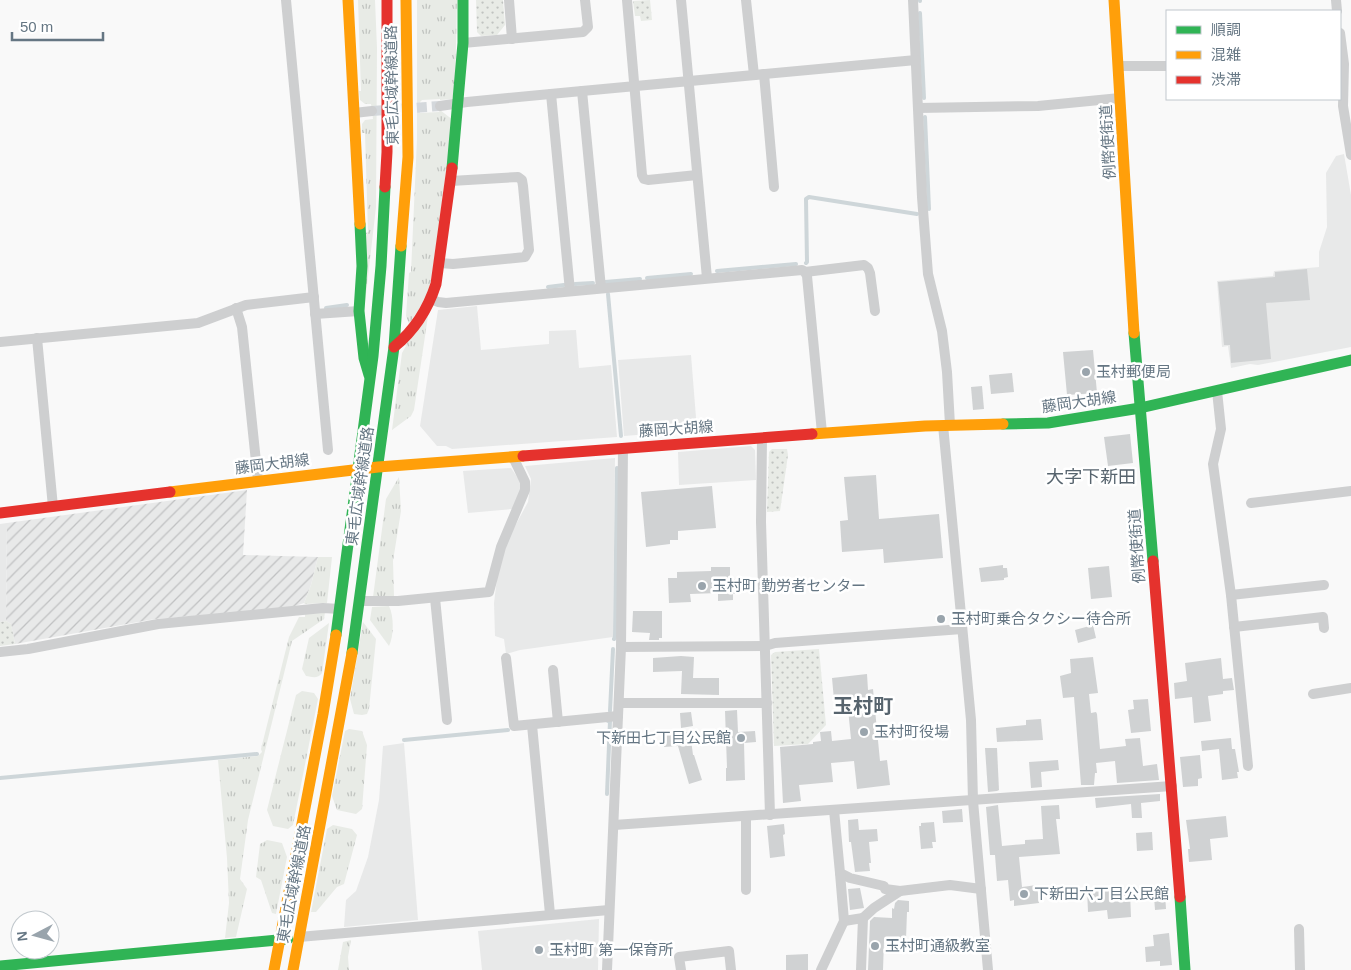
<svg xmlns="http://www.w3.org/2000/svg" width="1351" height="970" font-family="Arial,'Noto Sans JP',sans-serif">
  <defs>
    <pattern id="industrial-furrows" width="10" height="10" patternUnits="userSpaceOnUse" patternTransform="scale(1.25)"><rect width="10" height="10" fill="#e8e9e9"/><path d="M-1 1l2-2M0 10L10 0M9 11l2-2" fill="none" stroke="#c0c1c2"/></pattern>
    <pattern id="grass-tufts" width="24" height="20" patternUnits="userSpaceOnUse" patternTransform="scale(1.25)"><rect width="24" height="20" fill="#e8ebe6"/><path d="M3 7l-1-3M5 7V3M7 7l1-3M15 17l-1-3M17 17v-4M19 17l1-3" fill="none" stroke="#c0c3c0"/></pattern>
    <pattern id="park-dots" width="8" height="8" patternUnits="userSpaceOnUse" patternTransform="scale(1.25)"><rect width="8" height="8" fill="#e8ebe6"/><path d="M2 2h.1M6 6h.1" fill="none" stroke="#c0c3c0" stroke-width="1.8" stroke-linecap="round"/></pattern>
  </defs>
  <rect width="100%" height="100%" fill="#f9f9f9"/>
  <g fill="#e8e9e9">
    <path d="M1344 154 1351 195V347L1258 365 1250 364 1231 368 1228 346 1222 347 1217 281 1273 276 1274 271 1319 267V252L1327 227 1326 173 1336 156Z"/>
    <path d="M477 306 481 350 549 344V331L576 330 579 368 611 365 617 437 452 449 446 446H437L420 426 438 310Z"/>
    <path d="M691 355 697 430 624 436 618 360Z"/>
    <path d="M751 446 755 450 756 480 679 485 678 452Z"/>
    <path d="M615 458 613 637 520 650 506 654 504 639 495 636 494 603 498 570 508 539 528 502 531 479 525 466Z"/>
    <path d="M511 468 520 481V491L512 509 468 513 463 471Z"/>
    <path d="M7 523 6 621 0 622V524Z"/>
    <path d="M404 743 418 920 344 927 346 900 356 891 368 857 379 800 383 746Z"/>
    <path d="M599 919 598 970H482L478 931Z"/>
  </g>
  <path fill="url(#industrial-furrows)" d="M247 490 243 555 318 557 311 585 304 603 289 608 155 619 15 644 11 624 6 621 7 523Z"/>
  <g fill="url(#grass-tufts)">
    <path d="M358 0H375L377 48 376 207 365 303 366 233 368 232 365 133H362V124L365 120 373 119 371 104H365L360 100 359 91H361Z"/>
    <path d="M417 0H457L455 88 452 99 440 100V99L422 100 420 102V113L439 112 440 110 453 120 431 283 424 302 409 324 406 316 409 273 411 272 417 139Z"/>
    <path d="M428 316 414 410 411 416 392 430 402 353 406 346 405 345Z"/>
    <path d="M399 477 401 511 393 561 394 596 373 597 386 499Z"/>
    <path d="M318 557H332L327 603 305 604 304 603 311 585Z"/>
    <path d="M389 606C394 616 394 636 389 646L370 620 372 607Z"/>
    <path d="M325 612 324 619 292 641 248 820 240 879 247 889 236 937 225 938 229 903 227 858 218 760 258 756 262 752 261 749 289 637 299 617H305V614Z"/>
    <path d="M363 622 376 639 369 709 367 714 362 715 354 714 350 699Z"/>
    <path d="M329 623 322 673C318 679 312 677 306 676L302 669 309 638Z"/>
    <path d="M302 691 314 693 318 699 295 815 293 825 288 829 273 826 267 810 296 695Z"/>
    <path d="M349 729 362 731 367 745 362 809 356 814 337 810 332 796 345 731Z"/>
    <path d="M333 825 352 829 357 835 344 884 337 887 316 912H311L327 829Z"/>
    <path d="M267 840 282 843 287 857 276 914 272 913 261 880 256 877 260 844Z"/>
    <path d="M351 940 348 957 349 970H338L343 942Z"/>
  </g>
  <g fill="url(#park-dots)">
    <path d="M476 0H503L505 25 497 35 481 36 477 32Z"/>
    <path d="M650 0 652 20 641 21 640 16H635L633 1Z"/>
    <path d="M772 449H787L788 455 780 511 767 512 769 452Z"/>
    <path d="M6 621 11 624 15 644 0 646V622Z"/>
    <path d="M819 649 826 725 808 744 774 746 771 655 775 652Z"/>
  </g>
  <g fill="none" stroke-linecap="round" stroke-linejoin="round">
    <g stroke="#ced6d9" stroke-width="4">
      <path d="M920 0V1"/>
      <path d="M920 13 924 98"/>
      <path d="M925 117 929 209"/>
      <path d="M806 263 807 262 806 199 809 197 917 214"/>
      <path d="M717 271 796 264"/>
      <path d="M647 278 691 274"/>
      <path d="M605 282 640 279"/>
      <path d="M575 284 593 283"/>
      <path d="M548 287 564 285"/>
      <path d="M608 294 621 436"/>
      <path d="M326 308 347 305"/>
      <path d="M614 639 615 637 617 468"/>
      <path d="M610 711 613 649"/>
      <path d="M404 740 508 730"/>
      <path d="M0 778 257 754"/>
      <path d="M607 794 610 721H608"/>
    </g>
  </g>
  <g fill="#d0d2d3">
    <path d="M1307 269 1310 300 1266 303 1271 359 1231 363 1230 345H1224L1218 282 1275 277V272Z"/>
    <path d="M1093 350 1097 393 1067 395 1063 352Z"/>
    <path d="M1012 373 1014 392 991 394 989 375Z"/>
    <path d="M982 386 984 409 973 410 971 387Z"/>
    <path d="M1130 434 1133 463 1108 466 1104 437Z"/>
    <path d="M876 475 879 519 939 514 943 558 884 563 883 549 842 552 840 521 848 520 844 477Z"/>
    <path d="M712 486 716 528 678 531V540H670V544L646 547 641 492Z"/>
    <path d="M1003 565V568H1007L1008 577 1004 578V580L981 582 979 568Z"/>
    <path d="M1109 566 1112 597 1091 599 1088 568Z"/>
    <path d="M711 567H730V579H735V594H733V600L718 601V593L690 594 691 602 669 603 668 578H677V572L711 571Z"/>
    <path d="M633 611H662V638H659V640H649L650 633 632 632Z"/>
    <path d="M1093 625 1096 638 1078 643 1075 630Z"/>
    <path d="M681 656 694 657 693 678H719V695L681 694 682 671 653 672V658Z"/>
    <path d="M1093 657 1098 693 1089 694 1091 713 1096 712 1097 714 1100 749 1126 746 1125 739 1140 738 1143 766 1157 764 1159 780 1117 783 1115 761 1096 763 1097 773H1095L1094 785H1081L1074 697 1063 698 1060 676 1071 673 1070 659Z"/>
    <path d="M1221 658 1223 679 1232 678 1234 690 1223 691V694L1208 696 1211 721 1194 723 1192 697 1175 699 1174 683 1187 681 1185 663Z"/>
    <path d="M867 674 868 690 873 689 880 761 887 760 890 785 857 789 854 761 831 763 833 782 799 785 801 801 783 803 780 747 813 744V742L821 741 820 732 831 731 832 741 851 739 847 699 834 700 832 678Z"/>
    <path d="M1148 699 1151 731 1131 733 1128 710 1134 709 1133 700Z"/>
    <path d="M737 710 738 732 755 731 756 742 744 743 745 780 726 781V768H727L725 711Z"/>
    <path d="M691 712 693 726 681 728 680 713Z"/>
    <path d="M1041 719 1043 740 997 742 996 728 1026 725V720Z"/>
    <path d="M690 732 693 755H694L702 780 689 784 678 746 664 747 663 735Z"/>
    <path d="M1231 738 1232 749H1235L1239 772H1237L1238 778 1222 780 1219 749 1202 751 1201 741Z"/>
    <path d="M985 748H997L999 790 997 791 988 792Z"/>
    <path d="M1200 755 1202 778 1198 779V786L1183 787 1180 757Z"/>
    <path d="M1058 760 1059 770 1041 772 1042 787 1031 788 1029 762Z"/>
    <path d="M1160 794V801L1141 803 1142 818H1132L1131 804 1096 808 1095 798Z"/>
    <path d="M998 805 1002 846 1025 844V840L1043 839 1041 806 1059 805 1060 819H1056L1060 854 1019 857 1022 887 1037 885 1039 903 1014 906V900L1010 901 1008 880 997 881 995 855H990L986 807Z"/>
    <path d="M962 809 963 822 943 823 942 811Z"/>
    <path d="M1226 816 1228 837 1210 839 1212 860 1189 862 1188 849H1190L1186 820Z"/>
    <path d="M858 819 859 830 877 829 878 841 869 842 871 863H869L870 871 855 872 851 842H849L848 820Z"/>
    <path d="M934 822 936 842H932L933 848 921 849 919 826H921V823Z"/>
    <path d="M784 824 785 834 783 835 785 856 770 858 767 826Z"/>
    <path d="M1152 832 1153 850 1137 851 1136 833Z"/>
    <path d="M1120 885 1121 893 1130 892 1131 917 1108 919 1107 910 1088 912 1087 889Z"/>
    <path d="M860 888 864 908 850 910 848 889Z"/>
    <path d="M1165 894 1166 909 1155 910 1154 896Z"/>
    <path d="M898 900 909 901V912H907L906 939H902V942L884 941 883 970H868L870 921 874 917 892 918V908L894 909 895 903Z"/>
    <path d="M1169 933 1172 965 1160 966V961L1146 962 1145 947 1154 946 1153 935Z"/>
    <path d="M808 954V970H786V955Z"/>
  </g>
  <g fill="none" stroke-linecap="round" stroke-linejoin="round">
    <path stroke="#d4d8dc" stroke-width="10" stroke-dasharray="10 5" stroke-linecap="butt" d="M372 111 440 106"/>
    <g stroke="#cecfd0" stroke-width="10">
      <path d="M286 0 328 450"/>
      <path d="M509 0 512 39"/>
      <path d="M627 0 642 175 644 179 648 180 697 175"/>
      <path d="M681 0 707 278"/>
      <path d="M746 0 754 75"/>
      <path d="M913 0 922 197 928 274 942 331 947 372 950 425"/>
      <path d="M1336 0 1337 11"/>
      <path d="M1340 33 1344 64 1343 106 1351 155"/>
      <path d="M463 43 583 32 588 27 585 0"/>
      <path d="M1118 66H1167"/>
      <path d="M764 74 774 187"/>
      <path d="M582 91 601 288"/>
      <path d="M551 94 570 291"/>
      <path d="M440 106 467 102 582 91 916 60"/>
      <path d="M918 108 1038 106 1120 98"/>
      <path d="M354 113 372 111"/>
      <path d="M440 263 453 264 525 257 529 250 523 186 522 180 518 177 451 181"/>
      <path d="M805 272 864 265 868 268 870 273 875 311"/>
      <path d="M431 299 438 302 446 303 802 270 805 272 807 276 822 433"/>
      <path d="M236 308 242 327 258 481"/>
      <path d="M315 314 359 311"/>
      <path d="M37 338 53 507"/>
      <path d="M0 342 198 323 246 305 314 297"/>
      <path d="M1217 391 1221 429 1213 464 1231 595 1248 766"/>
      <path d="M943 425 971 720 973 801 988 970"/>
      <path d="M762 438 761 522 770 815"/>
      <path d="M1251 503 1351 491"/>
      <path d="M1231 595 1324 585"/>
      <path d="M435 598 447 720"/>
      <path d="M359 601H398L489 592 501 547 525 490V482L513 457"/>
      <path d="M1234 627 1323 617 1324 628"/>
      <path d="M621 647 765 646 775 643 962 629"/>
      <path d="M0 652 28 649 158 624 323 608 340 609"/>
      <path d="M506 658 514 726 618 716"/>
      <path d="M553 670 558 722"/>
      <path d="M1313 694 1351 688"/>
      <path d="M619 703H767"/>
      <path d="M532 725 550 914"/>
      <path d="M834 810 840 873 850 878 884 886 885 889 900 891 950 885 981 889"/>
      <path d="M746 816V890"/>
      <path d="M614 825 1172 786"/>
      <path d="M863 918 874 908 900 891"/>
      <path d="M844 921 863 918 861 970"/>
      <path d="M1299 929 1300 970"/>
      <path d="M299 937 609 910"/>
      <path d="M607 970 621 647 623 448"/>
      <path d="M681 970 679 957 729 951 731 970"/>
      <path d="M821 970 844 921 840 873"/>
    </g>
    <g stroke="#30b455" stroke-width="11">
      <path d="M452 168 463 43V0"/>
      <path d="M360 224 362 266 359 311 364 358 369 375"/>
      <path d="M1134 333 1153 561"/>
      <path d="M1003 424 1048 423 1140 408 1351 360"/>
      <path d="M336 635 373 356 381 266 385 187"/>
      <path d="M352 653 394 347 401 246"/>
      <path d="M1180 897 1185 970"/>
      <path d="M0 966 288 939"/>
    </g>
    <g stroke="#ff9f0a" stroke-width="11">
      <path d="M348 0 360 224"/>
      <path d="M1114 0 1134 333"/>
      <path d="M401 246 408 157 406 0"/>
      <path d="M812 434 925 426 1003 424"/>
      <path d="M170 492 378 467 523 456"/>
      <path d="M274 970 323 714 336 635"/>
      <path d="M293 970 352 653"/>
    </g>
    <g stroke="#e5322d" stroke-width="11">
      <path d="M385 187 387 152V0"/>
      <path d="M394 347C415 330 428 309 436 284L452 168"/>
      <path d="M523 456 812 434"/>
      <path d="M0 513 170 492"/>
      <path d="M1153 561 1180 897"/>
    </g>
  </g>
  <g fill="#99a4ac" stroke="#fff" stroke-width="2">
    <circle cx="1086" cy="372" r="5"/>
    <circle cx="702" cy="586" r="5"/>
    <circle cx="941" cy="619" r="5"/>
    <circle cx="864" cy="732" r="5"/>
    <circle cx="741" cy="738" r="5"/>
    <circle cx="1024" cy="894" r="5"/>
    <circle cx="875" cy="946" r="5"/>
    <circle cx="539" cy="950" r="5"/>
  </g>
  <g text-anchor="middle" stroke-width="5" stroke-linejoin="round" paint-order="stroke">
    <g font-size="15" fill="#657683" stroke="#fff">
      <text transform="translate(392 85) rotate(-91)" y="5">東毛広域幹線道路</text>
      <text transform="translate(1108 142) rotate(-93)" y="5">例幣使街道</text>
      <text transform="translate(1079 402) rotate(-8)" y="5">藤岡大胡線</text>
      <text transform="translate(676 429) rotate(-4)" y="5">藤岡大胡線</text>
      <text transform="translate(272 464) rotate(-7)" y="5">藤岡大胡線</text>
      <text transform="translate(360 486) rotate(-82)" y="5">東毛広域幹線道路</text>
      <text transform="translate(1137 546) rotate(-94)" y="5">例幣使街道</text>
      <text transform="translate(294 884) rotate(-79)" y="5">東毛広域幹線道路</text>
    </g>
    <g font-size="15" fill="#657683" stroke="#fff" text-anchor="start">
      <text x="1096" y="377">玉村郵便局</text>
      <text x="712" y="591">玉村町 勤労者センター</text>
      <text x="951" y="624">玉村町乗合タクシー待合所</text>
      <text x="874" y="737">玉村町役場</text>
      <text x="731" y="743" text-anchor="end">下新田七丁目公民館</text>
      <text x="1034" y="899">下新田六丁目公民館</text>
      <text x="885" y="951">玉村町通級教室</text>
      <text x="549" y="955">玉村町 第一保育所</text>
    </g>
    <g font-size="18" fill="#57646e" stroke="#fff">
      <text x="1091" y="483">大字下新田</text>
    </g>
    <g font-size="20" font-weight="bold" fill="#57646e" stroke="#fff">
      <text x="863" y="713">玉村町</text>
    </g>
  </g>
  <rect x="1166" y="10" width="175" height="90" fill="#ffffff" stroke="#c1c8cd"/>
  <rect x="1176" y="26" width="25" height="8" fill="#30b455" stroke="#c1c8cd"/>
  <text x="1211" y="35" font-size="15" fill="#657683">順調</text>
  <rect x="1176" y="51" width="25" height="8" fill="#ff9f0a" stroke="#c1c8cd"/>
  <text x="1211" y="60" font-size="15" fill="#657683">混雑</text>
  <rect x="1176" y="76" width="25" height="8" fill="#e5322d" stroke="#c1c8cd"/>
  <text x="1211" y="85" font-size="15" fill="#657683">渋滞</text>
  <g transform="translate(35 935) rotate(264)"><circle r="24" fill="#ffffff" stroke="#c1c8cd"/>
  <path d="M0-4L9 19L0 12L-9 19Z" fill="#99a4ac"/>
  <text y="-8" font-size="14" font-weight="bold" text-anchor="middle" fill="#657683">N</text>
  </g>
  <path d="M12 32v8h91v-8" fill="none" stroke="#657683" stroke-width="2.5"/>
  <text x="20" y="32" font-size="15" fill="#657683" stroke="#ffffff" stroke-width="4" paint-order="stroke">50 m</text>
</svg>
